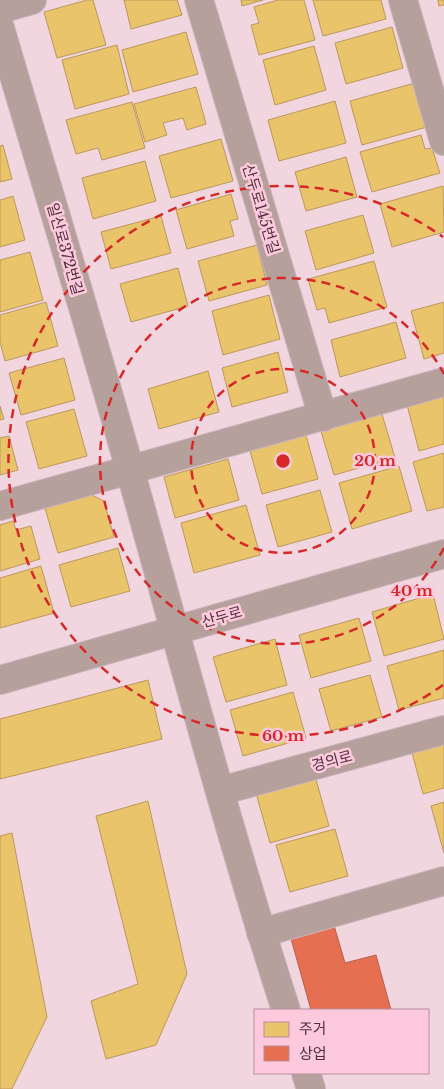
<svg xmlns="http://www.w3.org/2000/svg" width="444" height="1089" font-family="'Libre Baskerville','Noto Sans KR',serif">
  <rect width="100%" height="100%" fill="#f1d6e0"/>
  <g fill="#e9c46a" stroke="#bb975c">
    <path d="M87 0H93L106 45 57 58 44 12Z"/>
    <path d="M124 0H177L182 15 131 29Z"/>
    <path d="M241 0H263L242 6Z"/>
    <path d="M278 0H304L315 40 259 55 251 25 259 23 254 7Z"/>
    <path d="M313 0H381L386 19 323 36Z"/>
    <path d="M438 0H444V5L439 6Z"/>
    <path d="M392 27 403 68 346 84 335 43Z"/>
    <path d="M186 32 198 74 133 92 122 50Z"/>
    <path d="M117 45 129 94 75 109 62 60Z"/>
    <path d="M314 46 326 90 275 105 263 60Z"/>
    <path d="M415 83 427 127 362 145 350 101Z"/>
    <path d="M196 87 206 124 187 130 183 118 163 123 167 135 145 142 134 104Z"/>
    <path d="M335 101 346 143 279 161 268 120Z"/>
    <path d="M132 102 145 148 102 160 98 148 76 154 66 120Z"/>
    <path d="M421 135 425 149 432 148 440 173 372 192 360 152Z"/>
    <path d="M221 139 233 181 171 198 159 156Z"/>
    <path d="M3 145 12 179 0 182V146Z"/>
    <path d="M346 157 357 197 306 211 295 172Z"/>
    <path d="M145 161 156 201 93 219 82 178Z"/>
    <path d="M443 186 444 232 392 247 380 204Z"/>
    <path d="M231 194 238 219 230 221 234 236 187 249 176 210Z"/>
    <path d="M13 196 25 240 0 247V200Z"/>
    <path d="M363 215 374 253 316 270 305 231Z"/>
    <path d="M161 216 171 253 111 269 101 232Z"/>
    <path d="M257 245 267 285 209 301 198 261Z"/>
    <path d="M30 252 43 300 0 312V260Z"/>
    <path d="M374 261 387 307 329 323 325 308 317 310 308 279Z"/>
    <path d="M178 268 188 306 131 322 120 284Z"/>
    <path d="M269 295 280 339 223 355 212 311Z"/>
    <path d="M46 302 58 346 5 361 0 342V315Z"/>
    <path d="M444 302V353L424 359 411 311Z"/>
    <path d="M396 322 406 358 340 377 331 340Z"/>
    <path d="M278 352 288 392 232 407 222 368Z"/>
    <path d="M64 358 75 400 21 415 9 373Z"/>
    <path d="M208 371 219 412 159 429 148 389Z"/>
    <path d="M444 390V444L419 451 406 401Z"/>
    <path d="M0 406 4 419 0 420Z"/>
    <path d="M74 409 87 456 39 469 26 422Z"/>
    <path d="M382 414 395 458 334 475 321 431Z"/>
    <path d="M306 435 318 479 262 494 250 451Z"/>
    <path d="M9 436 18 470 0 475V438Z"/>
    <path d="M444 453V507L427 511 413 462Z"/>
    <path d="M228 459 239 500 175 518 164 477Z"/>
    <path d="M399 466 412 511 352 529 339 483Z"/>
    <path d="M320 490 332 532 278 547 266 505Z"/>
    <path d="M92 495 104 501 114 537 58 553 45 508Z"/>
    <path d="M246 505 260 555 194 573 181 523Z"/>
    <path d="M13 521 16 530 31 526 40 559 0 571V525Z"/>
    <path d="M118 548 130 591 71 607 59 565Z"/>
    <path d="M41 566 54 613 0 628V578Z"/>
    <path d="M433 594 444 639 384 656 372 612Z"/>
    <path d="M359 618 371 661 311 678 299 635Z"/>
    <path d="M275 639 287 685 226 702 213 657Z"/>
    <path d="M444 650V698L399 710 387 666Z"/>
    <path d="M370 675 382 717 331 731 319 689Z"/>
    <path d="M148 680 162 739 0 779V719Z"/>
    <path d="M293 692 306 738 243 756 230 710Z"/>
    <path d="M444 740V788L423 794 411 749Z"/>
    <path d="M315 776 329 826 270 843 256 793Z"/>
    <path d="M148 801 187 974 156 1045 106 1059 91 1001 138 984 96 816Z"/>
    <path d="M444 802V853L431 806Z"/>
    <path d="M335 829 348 876 290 892 276 845Z"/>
    <path d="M12 833 47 1017 12 1089H0V836Z"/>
  </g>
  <path fill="#e76f51" stroke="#ba5c4b" d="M333 922 345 963 376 955 391 1010H311L290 935Z"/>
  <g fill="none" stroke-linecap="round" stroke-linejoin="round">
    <defs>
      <g id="minor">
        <path d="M199 0 323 417"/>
        <path d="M403 0 444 141"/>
        <path d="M0 9 32 0"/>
        <path d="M0 28C44 178 90 327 132 477 182 655 229 834 286 1010"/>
        <path d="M0 506 444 382"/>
        <path d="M0 680 444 554"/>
        <path d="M220 791 444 730"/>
        <path d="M261 933 444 881"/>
        <path d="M306 1073 311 1089"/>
      </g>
    </defs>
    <use href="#minor" stroke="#cbb4bd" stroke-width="30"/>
    <use href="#minor" stroke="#b6a09c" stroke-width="28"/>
  </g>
  <g fill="none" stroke="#d62828" stroke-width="2.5" stroke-dasharray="9 6">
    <circle cx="283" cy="461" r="92"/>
    <path d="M444 548A183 183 0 1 1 444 374"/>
    <path d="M443 685A275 275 0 1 1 443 237"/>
  </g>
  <g text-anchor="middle" stroke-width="5" stroke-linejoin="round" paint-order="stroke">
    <g font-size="15" fill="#512f3d" stroke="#fdcadd">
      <text transform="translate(261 209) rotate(73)" y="5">산두로145번길</text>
      <text transform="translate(65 249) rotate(74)" y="5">일산로372번길</text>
      <text transform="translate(222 617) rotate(-16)" y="5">산두로</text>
      <text transform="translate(332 761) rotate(-15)" y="5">경의로</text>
    </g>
  </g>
  <circle cx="283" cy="461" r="8" fill="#d62828" stroke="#fdcadd" stroke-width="2.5"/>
  <g font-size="15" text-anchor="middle" font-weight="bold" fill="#d62828" stroke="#fdcadd" stroke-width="5" stroke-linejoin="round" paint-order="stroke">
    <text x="375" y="466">20 m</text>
    <text x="412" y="596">40 m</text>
    <text x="283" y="741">60 m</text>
  </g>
  <rect x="254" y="1009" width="175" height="65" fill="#fdcadd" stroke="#b88c9d"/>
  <rect x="264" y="1022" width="25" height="15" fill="#e9c46a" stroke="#b88c9d"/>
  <text x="299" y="1034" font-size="15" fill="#512f3d">주거</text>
  <rect x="264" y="1046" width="25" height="15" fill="#e76f51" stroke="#b88c9d"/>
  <text x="299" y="1059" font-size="15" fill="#512f3d">상업</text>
</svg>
